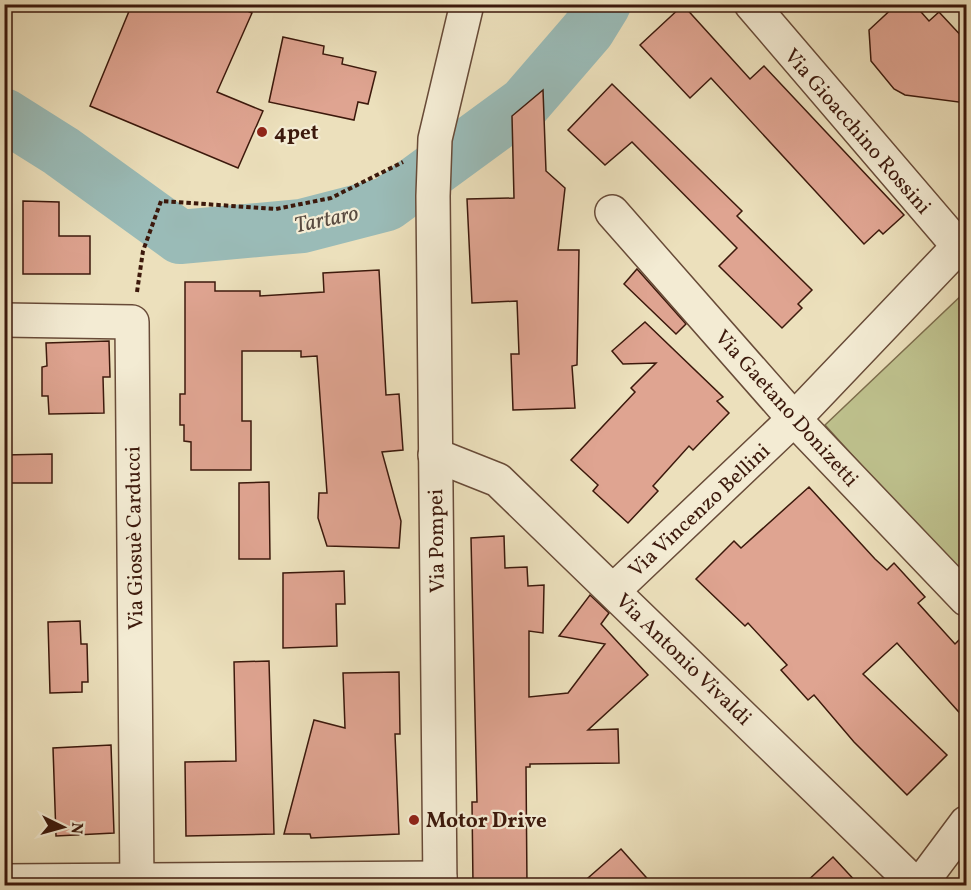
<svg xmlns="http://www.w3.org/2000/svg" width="971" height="890" font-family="Vollkorn,serif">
  <rect width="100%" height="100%" fill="#ece0bc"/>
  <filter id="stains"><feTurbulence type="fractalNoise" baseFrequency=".00333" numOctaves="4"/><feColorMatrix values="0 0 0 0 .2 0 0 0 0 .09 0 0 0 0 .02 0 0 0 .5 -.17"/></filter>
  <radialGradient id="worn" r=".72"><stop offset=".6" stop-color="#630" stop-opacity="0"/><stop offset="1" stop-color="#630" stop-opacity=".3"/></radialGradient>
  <path fill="#bec18d" stroke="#7d6d4c" stroke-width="1.5" d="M966 291V581L825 425Z"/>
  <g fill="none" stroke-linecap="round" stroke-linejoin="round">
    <path stroke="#9abbb7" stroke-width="54" d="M4 115 61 151 180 237 302 226 387 204 525 103 588 30 604 4"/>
  </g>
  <g fill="#dfa491" stroke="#3c190c" stroke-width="1.5">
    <path d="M132 4H232L252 13 217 92 263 111 238 168 90 106Z"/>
    <path d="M897 4H914L929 21 939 12 966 41V103L905 95 894 89 871 61 869 30Z"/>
    <path d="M683 5 750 79 764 66 904 215 883 234 879 230 864 244 711 78 690 98 640 45Z"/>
    <path d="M283 37 324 46 323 54 343 58 342 64 376 72 368 104 358 102 354 120 269 102Z"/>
    <path d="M612 84 742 211 737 216 812 290 798 304 802 308 782 328 719 266 737 248 632 142 605 165 568 130Z"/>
    <path d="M543 90 546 171 565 188 558 250H579L577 365 572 366 575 408 513 410 511 354H519L517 301 472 303 467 199 514 198 512 116Z"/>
    <path d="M23 201 59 202V236H90V274H23Z"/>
    <path d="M637 269 686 324 676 334 624 284Z"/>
    <path d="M379 270 386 395 399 394 403 450 382 452 401 521 399 548 327 546 318 518 319 493H327L317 356 301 357V351H242V421H251V470H191V442L184 441V425H180V394H185V282H215V291H260V296L324 292 323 273Z"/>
    <path d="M645 322 723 397 717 401 729 413 693 450 689 446 653 486 658 491 628 523 593 491 598 485 571 460 635 392 631 388 656 363 623 364 612 351Z"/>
    <path d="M109 341 110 377H103L104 413 49 414 48 396H42V367L47 366 46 343Z"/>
    <path d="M52 454V483H4V455Z"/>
    <path d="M269 482 270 559H239V483Z"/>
    <path d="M809 487 875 559 887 570 894 563 925 597 918 603 955 644 966 633V720L897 643 863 674 947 755 907 795 854 742 814 695 808 700 781 670 787 665 748 623 745 626 696 579 734 541 741 548Z"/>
    <path d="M504 536 505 568 527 567 528 586 544 585 543 633 529 631V697L568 693 605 644 559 636 590 595 609 613 601 624 648 675 588 730 618 729 619 763 530 764V767H526L527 885H473L472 802H477L471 538Z"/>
    <path d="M344 571 345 604H336L337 646 283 648V573Z"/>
    <path d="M80 621 81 644H87L88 682H82V692L50 693 48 622Z"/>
    <path d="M269 661 274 834 186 836 185 762 236 761 234 662Z"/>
    <path d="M399 672 400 734H395L399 834 311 838 310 834H284L314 720 345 728 343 673Z"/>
    <path d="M111 745 114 833 56 836 53 748Z"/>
    <path d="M621 849 653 885H580Z"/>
    <path d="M833 857 859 885H803Z"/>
  </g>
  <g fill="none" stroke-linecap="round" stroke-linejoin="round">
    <defs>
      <g id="minor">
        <path d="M751 4 966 255"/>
        <path d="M612 212 794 419 966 599"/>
        <path d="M4 320 132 322 137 886"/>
        <path d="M435 455 498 480 917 886"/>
        <path d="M614 590 794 419 958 247"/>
        <path d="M4 881 440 878"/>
        <path d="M440 886 433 196 435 139 467 4"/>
        <path d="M919 886 966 823"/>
      </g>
    </defs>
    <use href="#minor" stroke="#684b38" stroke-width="36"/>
    <path stroke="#3c190c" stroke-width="4" stroke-dasharray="4.5 3" stroke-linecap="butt" d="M137 292 143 251 161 201 276 209 331 198 403 162"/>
    <use href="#minor" stroke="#f3ebd3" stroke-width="33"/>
  </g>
  <g fill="#8f2418" stroke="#f3ebd3" stroke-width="2">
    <circle cx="262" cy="132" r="6"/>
    <circle cx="414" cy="820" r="6"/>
  </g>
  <g text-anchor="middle" stroke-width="4.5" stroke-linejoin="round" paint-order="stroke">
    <g font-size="21" fill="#3c190c" stroke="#f3ebd3">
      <text transform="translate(858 131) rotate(49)" y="7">Via Gioacchino Rossini</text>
      <text transform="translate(787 408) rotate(48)" y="7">Via Gaetano Donizetti</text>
      <text transform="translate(699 510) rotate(-43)" y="7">Via Vincenzo Bellini</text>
      <text transform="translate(134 538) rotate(-91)" y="7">Via Giosuè Carducci</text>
      <text transform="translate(436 541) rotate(-91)" y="7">Via Pompei</text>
      <text transform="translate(684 659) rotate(44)" y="7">Via Antonio Vivaldi</text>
    </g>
    <g font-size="21" font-weight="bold" fill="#3c190c" stroke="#f3ebd3" text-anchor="start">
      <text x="274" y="139">4pet</text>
      <text x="426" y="827">Motor Drive</text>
    </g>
    <g font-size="22" font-style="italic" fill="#584a3f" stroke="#f3ebd3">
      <text transform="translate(326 218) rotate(-12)" y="8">Tartaro</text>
    </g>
  </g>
  <rect width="971" height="890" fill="none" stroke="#ece0bc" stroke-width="24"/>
  <rect x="6" y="6" width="959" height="878" fill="none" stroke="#3c190c" stroke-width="3"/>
  <rect x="12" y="12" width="947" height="866" fill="none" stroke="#3c190c" stroke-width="1.5"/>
  <g transform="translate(63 827) rotate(95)" stroke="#f3ebd3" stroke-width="4.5" paint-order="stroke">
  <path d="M0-4.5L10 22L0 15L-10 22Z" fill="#3c190c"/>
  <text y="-9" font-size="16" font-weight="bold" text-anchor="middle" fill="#3c190c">N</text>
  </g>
  <rect width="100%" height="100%" filter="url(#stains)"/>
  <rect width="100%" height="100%" fill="url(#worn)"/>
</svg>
